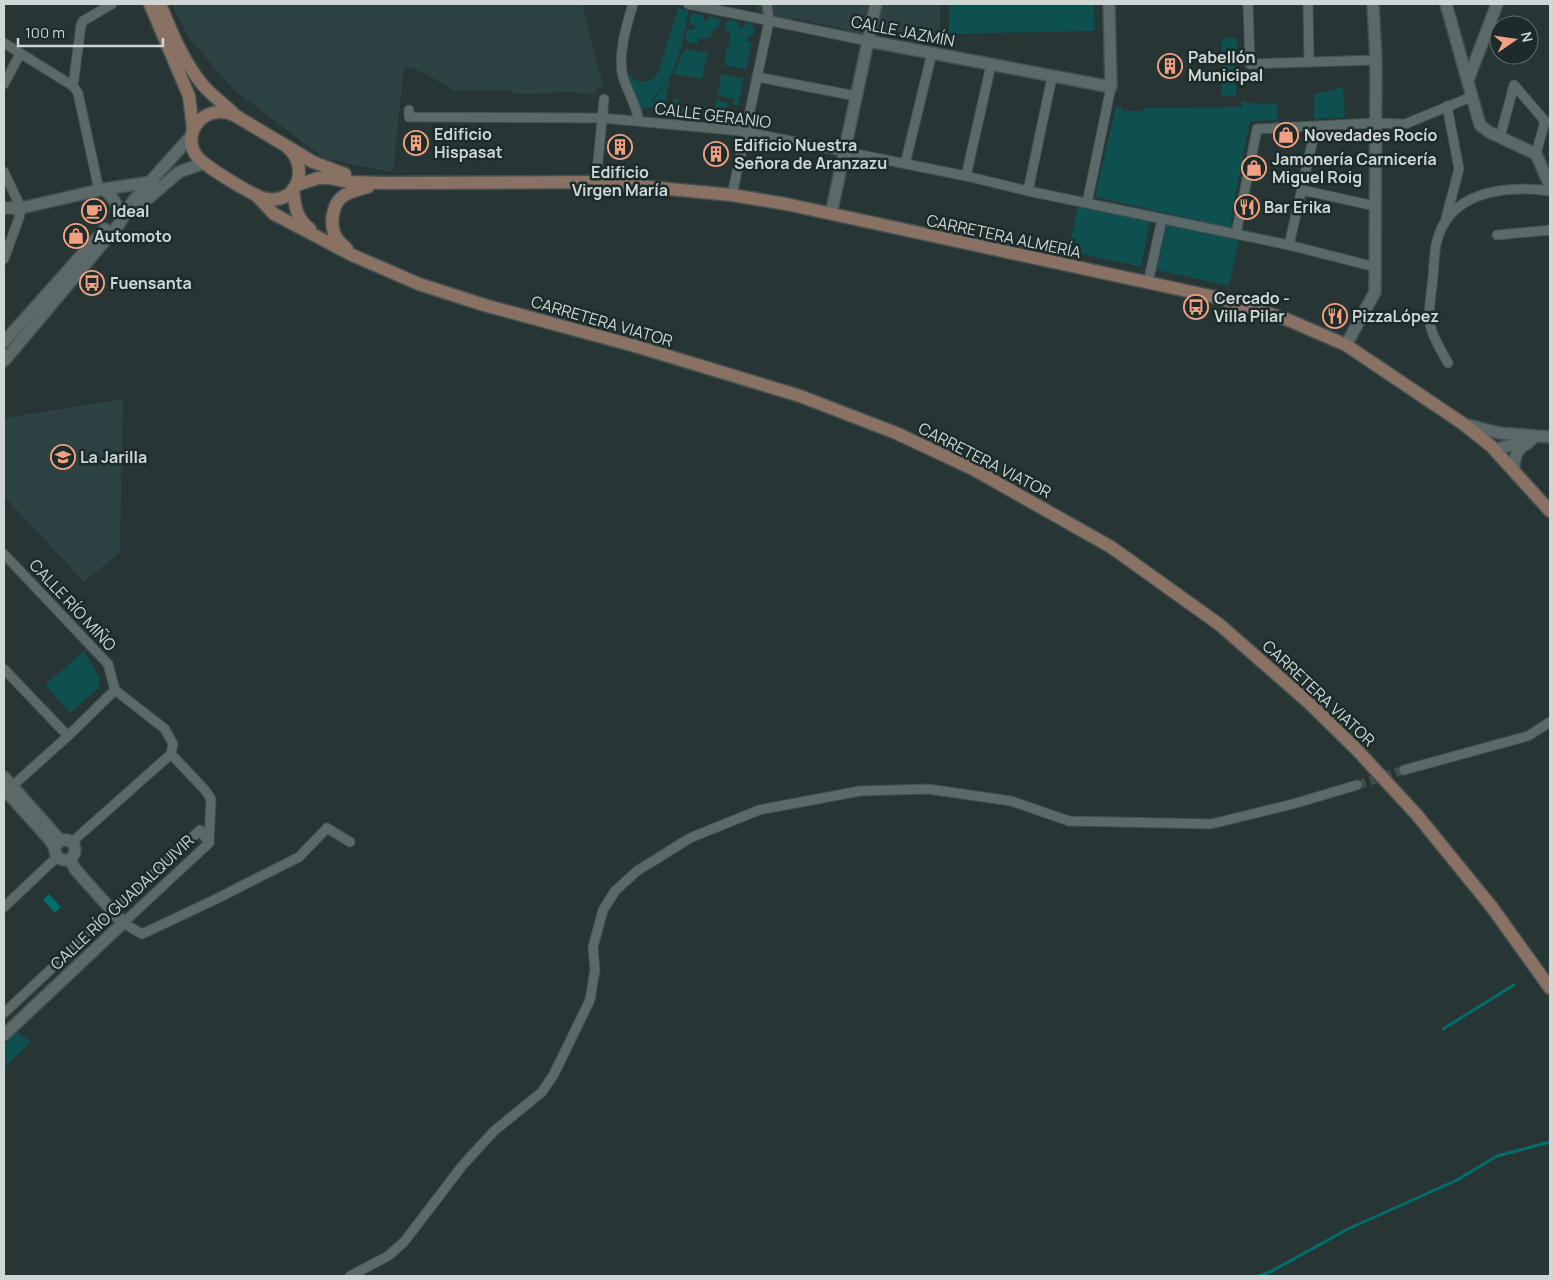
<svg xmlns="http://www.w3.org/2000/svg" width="1554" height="1280" font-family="Manrope,sans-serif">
  <rect width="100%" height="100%" fill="#273534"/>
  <g fill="#2d4242">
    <path d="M172 4H582L604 88 597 87 596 95 568 92 524 94 510 92V90H453L424 73 404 66 393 172 374 169 324 158 234 90 189 38Z"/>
    <path d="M757 4H940V44L865 32 863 36 846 32V29L792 18 791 21 774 18 764 15 758 10Z"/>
    <path d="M123 399 120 552 84 582 4 496V418Z"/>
  </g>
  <g fill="#0e4f4f">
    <path d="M949 4H1094L1095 31 949 34Z"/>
    <path d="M678 8 689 10 681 48 672 74 651 101 652 102 670 78 664 107H648L641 112 626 72C635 84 649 85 658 73Z"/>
    <path d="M694 13 703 15V20L708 21 709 16 718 18 720 22 719 26 713 29 711 37 707 39 699 38 697 44 688 42 685 39 687 29 694 30 695 25 689 24 690 16Z"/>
    <path d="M730 20 739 22 738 27 743 28 744 23 752 25 755 29 753 36 748 35 747 41 752 42 746 69 724 65 727 47 731 44 729 41 730 32 727 31 725 28 726 23Z"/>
    <path d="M1222 38H1237L1236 96H1221Z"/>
    <path d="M687 49 708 53 702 79 674 74 683 52Z"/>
    <path d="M721 74 744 79 738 106 733 105 734 99 720 96 718 93Z"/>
    <path d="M1335 88H1343L1345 117 1314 119V94L1335 90Z"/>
    <path d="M673 99 679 101 678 106 684 108 682 116 678 118 669 117Z"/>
    <path d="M716 100 728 102 726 110 715 108 713 113 719 115 718 122 708 121 706 118 708 109 712 107H715Z"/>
    <path d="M1242 101 1258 104 1277 103V120L1250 121 1231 217 1232 228 1095 197 1116 106 1122 108V111H1143V108L1242 107Z"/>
    <path d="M1078 205 1150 221 1141 267 1068 251Z"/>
    <path d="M1168 224 1239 240 1229 286 1157 270 1166 226Z"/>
    <path d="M84 651 99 677V687L70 713 45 685Z"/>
    <path d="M17 1032 31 1042 4 1068V1045Z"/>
  </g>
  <path fill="#016e6d" d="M49 894 61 907 55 913 43 900Z"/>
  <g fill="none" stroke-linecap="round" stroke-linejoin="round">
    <g stroke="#016e6d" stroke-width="3">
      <path d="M1443 1029 1514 985"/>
      <path d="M1258 1276 1270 1272 1348 1229 1457 1180 1497 1156 1550 1142"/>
    </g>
    <path stroke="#404d4c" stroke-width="9" stroke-dasharray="9 4.5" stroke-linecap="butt" d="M1357 785 1404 770"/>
    <defs>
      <g id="minor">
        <path d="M633 4C627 24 617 56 623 77 628 92 636 105 639 121"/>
        <path d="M688 4 868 41"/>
        <path d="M1248 4 1250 64 1376 60"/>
        <path d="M1308 4 1309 62"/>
        <path d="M4 43 73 86"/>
        <path d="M757 77 856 96"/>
        <path d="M4 84 20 54"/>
        <path d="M409 110V117L602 118 742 131 966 176 1028 191 1289 245 1375 267"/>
        <path d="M1500 137 1514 85 1545 121 1536 154"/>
        <path d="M905 164 932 53"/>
        <path d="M4 172 21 208 19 218 4 259"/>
        <path d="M966 176 991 65"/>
        <path d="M596 182 604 99"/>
        <path d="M99 190 78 93 73 86 81 25 83 21 112 4"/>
        <path d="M1302 190 1375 206"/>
        <path d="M1028 191 1052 77"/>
        <path d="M732 195 769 21 767 4"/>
        <path d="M1087 203 1111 87"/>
        <path d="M1446 218 1459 169 1447 106"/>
        <path d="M1236 234 1257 129 1375 123 1405 124 1471 97"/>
        <path d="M1497 235 1550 230"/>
        <path d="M1289 245 1316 126"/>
        <path d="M1148 283 1162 219"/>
        <path d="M1448 363C1441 350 1430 333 1429 318 1429 304 1432 289 1433 276 1434 266 1434 255 1436 245 1447 191 1504 185 1550 191"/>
        <path d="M4 554 108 664 115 690 165 729 173 744 171 754 72 842"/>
        <path d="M4 669 68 736"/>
        <path d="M171 754 205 790 211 799 209 843"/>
        <path d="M1404 770 1528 736 1550 722"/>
        <path d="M9 789 68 736 115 690"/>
        <path d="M209 843 123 923 142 934 214 900 299 857 327 828 350 842"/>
        <path d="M4 907 57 857"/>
        <path d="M4 1013 200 830 209 843"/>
        <path d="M350 1276 388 1256 404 1242 462 1166 494 1131 542 1092 554 1074 590 1000 595 970 593 947 603 910 615 891 637 871 690 838 759 810 860 791 928 789 1011 801 1069 821 1211 824 1293 804 1357 785"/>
      </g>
      <g id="tertiary">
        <path d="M1446 4 1480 125 1489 132 1536 154 1550 186"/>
        <path d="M868 41 1111 87 1109 4"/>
        <path d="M1468 80 1497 4"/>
        <path d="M104 189C112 197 118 203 119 215"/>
        <path d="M4 208H21L104 189 152 182"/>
        <path d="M127 212 137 208 179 172 204 163"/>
        <path d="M831 214 876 4"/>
        <path d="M4 342 105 229"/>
        <path d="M1346 345 1375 292 1376 60 1373 4"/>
        <path d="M4 361 119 224 133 201 192 135"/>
        <path d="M1464 424 1499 433 1550 437"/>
        <path d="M1494 450 1532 439"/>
        <path d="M1514 470C1514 457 1516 449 1528 443"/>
        <path d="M4 777 60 840"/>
        <path d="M4 789 50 840 54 847"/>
        <circle cx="65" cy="850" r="10"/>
        <path d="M4 1035 123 923 75 869 70 859"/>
      </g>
      <g id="secondary">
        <path d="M150 4 189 96 193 129"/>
        <path d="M160 4C171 31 183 61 202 84 211 95 224 104 234 114"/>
        <path d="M287 147C310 166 298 204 267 199 256 198 214 171 204 163 174 141 202 99 236 116L313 162 345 174"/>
        <path d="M297 185 318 178H329L350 182 384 183 596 182 732 195 786 204 1215 297 1286 319 1346 345 1462 423 1491 446 1550 511"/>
        <path d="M293 189C295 207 296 218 310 229"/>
        <path d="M256 195 274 214 352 255 419 284 484 305 635 346 800 396 896 433 973 469 1111 547 1220 625 1308 702 1358 751 1417 815 1491 906 1550 988"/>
        <path d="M347 249C344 246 339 242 336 237 329 225 332 202 345 195 352 191 360 189 368 187"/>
      </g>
    </defs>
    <use href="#minor" stroke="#445050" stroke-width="11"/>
    <use href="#tertiary" stroke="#445050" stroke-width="14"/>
    <use href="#secondary" stroke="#445050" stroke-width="15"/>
    <use href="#minor" stroke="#5b6a69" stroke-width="9"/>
    <use href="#tertiary" stroke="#5b6a69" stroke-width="11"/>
    <use href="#secondary" stroke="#897264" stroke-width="12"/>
  </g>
  <defs>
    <symbol id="building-ring" viewBox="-11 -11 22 22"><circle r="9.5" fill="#1d2b2a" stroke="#f2a081" stroke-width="1.5"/><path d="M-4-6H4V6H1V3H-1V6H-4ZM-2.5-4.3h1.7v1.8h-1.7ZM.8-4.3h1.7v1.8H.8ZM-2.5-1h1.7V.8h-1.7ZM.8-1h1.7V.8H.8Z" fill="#f2a081"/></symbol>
    <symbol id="shop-ring" viewBox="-11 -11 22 22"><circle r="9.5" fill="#1d2b2a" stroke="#f2a081" stroke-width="1.5"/><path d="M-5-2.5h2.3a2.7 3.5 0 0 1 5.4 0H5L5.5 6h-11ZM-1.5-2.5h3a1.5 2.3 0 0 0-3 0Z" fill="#f2a081"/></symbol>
    <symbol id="restaurant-ring" viewBox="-11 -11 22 22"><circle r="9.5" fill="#1d2b2a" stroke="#f2a081" stroke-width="1.5"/><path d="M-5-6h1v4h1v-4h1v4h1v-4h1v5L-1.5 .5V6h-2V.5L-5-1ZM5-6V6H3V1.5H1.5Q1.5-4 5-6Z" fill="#f2a081"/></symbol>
    <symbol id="cafe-ring" viewBox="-11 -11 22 22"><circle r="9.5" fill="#1d2b2a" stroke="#f2a081" stroke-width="1.5"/><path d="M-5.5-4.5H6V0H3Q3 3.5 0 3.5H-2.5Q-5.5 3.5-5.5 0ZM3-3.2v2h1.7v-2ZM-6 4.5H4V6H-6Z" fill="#f2a081"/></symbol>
    <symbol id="bus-ring" viewBox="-11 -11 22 22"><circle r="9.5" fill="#1d2b2a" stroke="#f2a081" stroke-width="1.5"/><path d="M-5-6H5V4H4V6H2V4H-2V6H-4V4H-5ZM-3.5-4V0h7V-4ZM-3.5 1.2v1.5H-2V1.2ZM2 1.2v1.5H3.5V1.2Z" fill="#f2a081"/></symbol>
    <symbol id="school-ring" viewBox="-11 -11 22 22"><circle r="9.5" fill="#1d2b2a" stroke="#f2a081" stroke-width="1.5"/><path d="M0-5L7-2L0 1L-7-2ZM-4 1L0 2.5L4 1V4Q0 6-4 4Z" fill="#f2a081"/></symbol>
  </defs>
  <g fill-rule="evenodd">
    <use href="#building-ring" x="1156" y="52" width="28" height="28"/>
    <use href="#shop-ring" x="1272" y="121" width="28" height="28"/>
    <use href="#building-ring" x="402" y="129" width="28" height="28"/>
    <use href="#building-ring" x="606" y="133" width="28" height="28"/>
    <use href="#building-ring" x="702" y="140" width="28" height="28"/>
    <use href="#shop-ring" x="1240" y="154" width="28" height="28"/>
    <use href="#restaurant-ring" x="1233" y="193" width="28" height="28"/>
    <use href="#cafe-ring" x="80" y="197" width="28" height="28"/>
    <use href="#shop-ring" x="62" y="222" width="28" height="28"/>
    <use href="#bus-ring" x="78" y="269" width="28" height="28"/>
    <use href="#bus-ring" x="1182" y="293" width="28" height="28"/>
    <use href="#restaurant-ring" x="1321" y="302" width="28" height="28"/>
    <use href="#school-ring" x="49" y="443" width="28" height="28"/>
  </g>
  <g text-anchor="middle" stroke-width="5" stroke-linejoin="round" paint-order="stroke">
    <g font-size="16" fill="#ced7d6" stroke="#1d2b2a">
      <text transform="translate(903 31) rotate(11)" y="6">CALLE JAZMÍN</text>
      <text transform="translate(713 115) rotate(7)" y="6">CALLE GERANIO</text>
      <text transform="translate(1004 236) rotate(12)" y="6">CARRETERA ALMERÍA</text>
      <text transform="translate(602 321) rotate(16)" y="6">CARRETERA VIATOR</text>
      <text transform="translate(985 460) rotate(27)" y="6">CARRETERA VIATOR</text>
      <text transform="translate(73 605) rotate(47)" y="6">CALLE RÍO MIÑO</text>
      <text transform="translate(1319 693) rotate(43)" y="6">CARRETERA VIATOR</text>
      <text transform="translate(122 902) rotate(-43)" y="6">CALLE RÍO GUADALQUIVIR</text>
    </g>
    <g font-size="16" font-weight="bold" fill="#ced7d6" stroke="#1d2b2a" text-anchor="start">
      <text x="1188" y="63">Pabellón<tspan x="1188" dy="18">Municipal</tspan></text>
      <text x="434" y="140">Edificio<tspan x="434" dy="18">Hispasat</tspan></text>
      <text x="1304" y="141">Novedades Rocío</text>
      <text x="734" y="151">Edificio Nuestra<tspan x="734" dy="18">Señora de Aranzazu</tspan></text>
      <text x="1272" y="165">Jamonería Carnicería<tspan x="1272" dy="18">Miguel Roig</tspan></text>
      <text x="620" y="178" text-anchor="middle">Edificio<tspan x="620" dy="18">Virgen María</tspan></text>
      <text x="1264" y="213">Bar Erika</text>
      <text x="112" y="217">Ideal</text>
      <text x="94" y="242">Automoto</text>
      <text x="110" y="289">Fuensanta</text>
      <text x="1214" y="304">Cercado -<tspan x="1214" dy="18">Villa Pilar</tspan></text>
      <text x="1352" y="322">PizzaLópez</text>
      <text x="80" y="463">La Jarilla</text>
    </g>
  </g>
  <rect width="1554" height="1280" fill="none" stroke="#ced7d6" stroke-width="10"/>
  <g transform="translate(1514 40) rotate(77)"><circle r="24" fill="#1d2b2a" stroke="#64706f"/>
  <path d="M0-4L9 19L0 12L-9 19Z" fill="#f2a081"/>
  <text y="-8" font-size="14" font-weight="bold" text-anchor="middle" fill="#ced7d6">N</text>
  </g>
  <path d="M18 38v8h145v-8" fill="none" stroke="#ced7d6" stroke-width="2.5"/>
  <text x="25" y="38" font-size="15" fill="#ced7d6" stroke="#1d2b2a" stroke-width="4" paint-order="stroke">100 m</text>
</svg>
